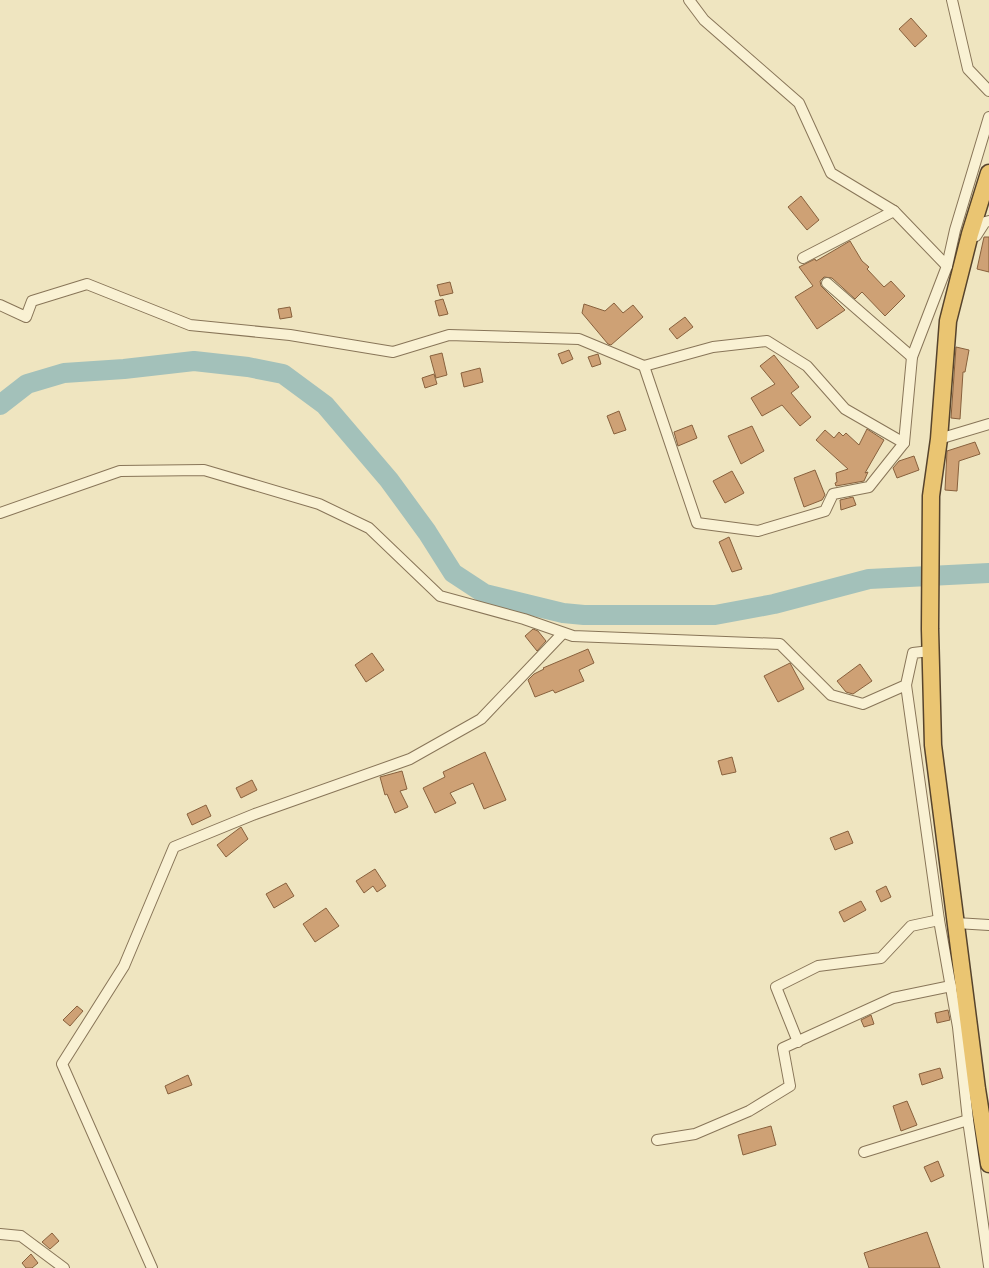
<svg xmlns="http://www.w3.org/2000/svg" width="989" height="1268" font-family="'Playfair Display',serif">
  <rect width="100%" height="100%" fill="#efe5c0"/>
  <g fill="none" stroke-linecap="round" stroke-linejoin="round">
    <path stroke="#a3c1ba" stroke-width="20" d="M0 405 27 384 64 373 124 369 194 361 248 367 283 374 325 405 389 480 427 532 453 573 485 594 563 613 584 615H715L774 604 869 579 989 573"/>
  </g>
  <g fill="#cea175" stroke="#88613d">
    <path d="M911 18 927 36 915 47 899 29Z"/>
    <path d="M801 196 819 220 807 230 788 207Z"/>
    <path d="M984 237H989V272L977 269Z"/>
    <path d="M850 241 862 261 869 267 867 269 884 287 891 281 905 296 885 316 862 292 855 299 832 278 824 277 820 281 821 286 845 310 817 329 795 297 813 286 799 267 815 259 816 261Z"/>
    <path d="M450 282 453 293 440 296 437 285Z"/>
    <path d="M443 299 448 314 439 316 435 301Z"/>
    <path d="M614 303 623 313 633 305 643 317 611 345 608 344 582 313 584 304 605 311Z"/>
    <path d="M290 307 292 317 280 319 278 309Z"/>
    <path d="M685 317 693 327 677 339 669 329Z"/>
    <path d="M956 347 969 350 965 372H963L960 419 951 418Z"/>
    <path d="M569 350 573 359 562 364 558 354Z"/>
    <path d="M442 353 447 375 436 378 430 356Z"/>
    <path d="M598 354 601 364 592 367 588 357Z"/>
    <path d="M774 355 799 387 791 393 811 417 800 426 782 405 762 416 751 398 775 384 760 366Z"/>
    <path d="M480 368 483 382 464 387 461 373Z"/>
    <path d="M434 374 437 384 425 388 422 378Z"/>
    <path d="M619 411 626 430 614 434 607 416Z"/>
    <path d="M692 425 697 438 678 446 674 432Z"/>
    <path d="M752 426 764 451 741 464 728 436Z"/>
    <path d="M867 429 884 440 865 473 868 472 864 481 836 486 835 483 837 482 836 473 848 469 816 440 825 430 834 438 839 432 843 436 846 433 859 445Z"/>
    <path d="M975 442 980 454 959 461 957 491 945 490 947 451Z"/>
    <path d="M914 456 919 470 897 478 893 468 899 461Z"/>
    <path d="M815 470 825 495 822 500 804 507 794 478Z"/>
    <path d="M732 471 744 493 725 503 713 481Z"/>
    <path d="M853 497 856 505 841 510 840 500Z"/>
    <path d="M729 537 742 569 732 572 719 542Z"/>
    <path d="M533 629 538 631 546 641 537 651 525 636Z"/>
    <path d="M588 649 594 663 579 670 584 681 555 693 553 690 535 697 528 680 534 674 544 669 543 668Z"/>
    <path d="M372 653 384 670 366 682 355 665Z"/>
    <path d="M790 663 804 689 778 702 764 676Z"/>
    <path d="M860 664 872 681 853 694 846 692 837 681Z"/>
    <path d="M485 752 506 800 484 809 473 783 450 793 456 803 435 813 423 788 445 777 443 772Z"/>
    <path d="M732 757 736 772 722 775 718 761Z"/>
    <path d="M402 771 407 789 400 791 408 807 395 813 387 794 385 795 380 777Z"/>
    <path d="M252 780 257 790 241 798 236 788Z"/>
    <path d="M206 805 211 816 192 825 187 814Z"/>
    <path d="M241 827 248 839 226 857 217 845Z"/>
    <path d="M848 831 853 843 835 850 830 838Z"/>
    <path d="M375 869 386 886 377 892 373 886 364 893 356 881Z"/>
    <path d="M286 883 294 896 274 908 266 894Z"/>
    <path d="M886 886 891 897 881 902 876 891Z"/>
    <path d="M861 901 866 910 844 922 839 912Z"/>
    <path d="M326 908 339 926 315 942 303 924Z"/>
    <path d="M77 1006 83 1011 70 1026 63 1020Z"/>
    <path d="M948 1010 950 1020 937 1023 935 1013Z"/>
    <path d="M871 1015 874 1024 864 1027 861 1020Z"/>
    <path d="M940 1068 943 1078 922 1085 919 1074Z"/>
    <path d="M188 1075 192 1085 168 1094 165 1086Z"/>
    <path d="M907 1101 917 1125 901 1131 893 1106Z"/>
    <path d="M771 1126 776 1145 743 1155 738 1135Z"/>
    <path d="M938 1161 944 1176 931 1182 924 1167Z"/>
    <path d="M927 1232 940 1268H869L864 1253Z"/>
    <path d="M52 1233 59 1241 50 1249 42 1242Z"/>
    <path d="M31 1254 38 1263 32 1268H26L22 1263Z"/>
  </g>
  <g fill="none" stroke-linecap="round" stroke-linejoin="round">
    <defs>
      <g id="minor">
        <path d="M689 0 704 20 799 103 831 173 894 211"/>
        <path d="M952 0 968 69 989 91"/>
        <path d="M971 234 976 236 985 222 989 221"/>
        <path d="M803 258 894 211 947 266"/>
        <path d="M827 283 912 357"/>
        <path d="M0 305 26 317 32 301 87 284 190 325 290 335 393 352 449 335 579 339 644 366 697 523 758 531 825 511 833 494 869 487 904 443 912 357 947 266 955 230 989 117"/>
        <path d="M644 366 713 347 767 341 807 366 845 409 904 443"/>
        <path d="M939 439 989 424"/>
        <path d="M0 513 120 471 204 470 319 504 369 528 440 596 524 619 573 636 780 644 831 695 863 704 906 685 913 653 930 651"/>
        <path d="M906 685 939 920 958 1027 968 1120 989 1266"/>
        <path d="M956 923 989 925"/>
        <path d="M798 1042 776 987 818 966 881 958 911 926 939 920"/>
        <path d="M657 1140 695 1134 749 1111 790 1086 783 1048 893 998 951 986"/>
        <path d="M864 1152 968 1120"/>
        <path d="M0 1234 21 1236 64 1268"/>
        <path d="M152 1268 62 1064 124 966 174 847 255 814 410 759 481 719 563 633"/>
      </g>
      <path id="trunk" d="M989 173 970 234 948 321 939 439 931 496 930 629 933 745 977 1089 989 1164"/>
    </defs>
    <use href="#minor" stroke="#887558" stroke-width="12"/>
    <use href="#trunk" stroke="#56432c" stroke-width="19"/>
    <use href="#minor" stroke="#f9f1d3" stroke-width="10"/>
    <use href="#trunk" stroke="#eac572" stroke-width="16"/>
  </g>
</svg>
